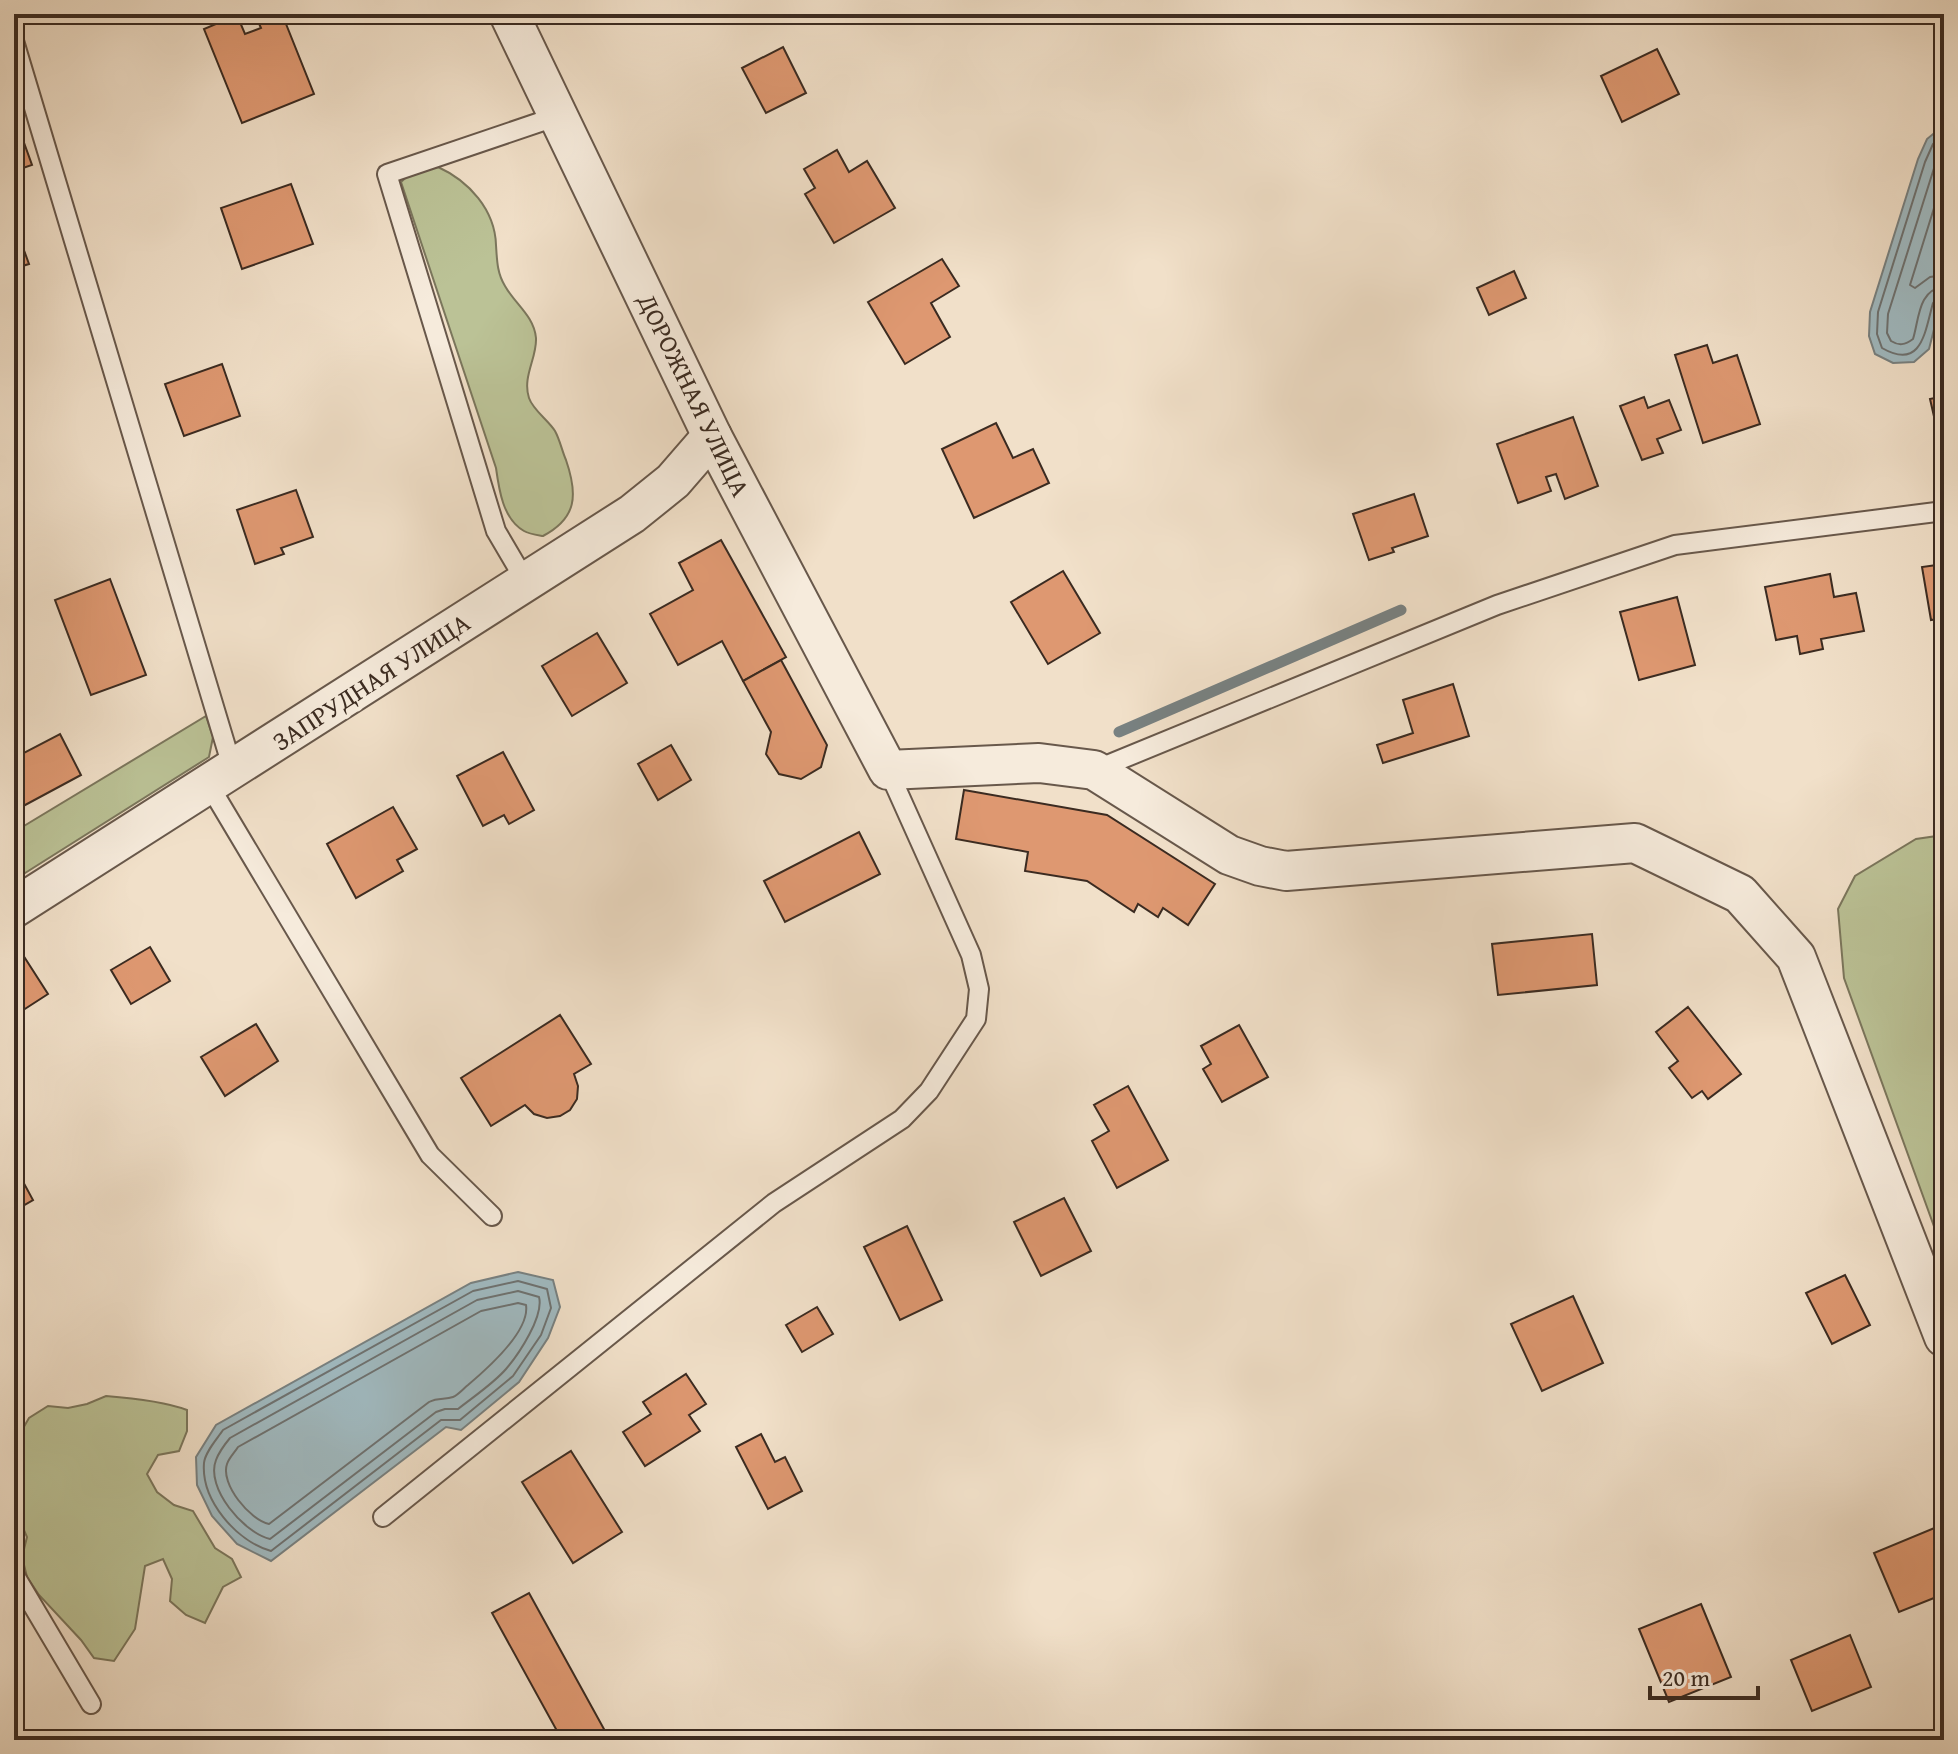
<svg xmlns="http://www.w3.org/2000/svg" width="1958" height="1754" font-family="'Gentium Book Plus',serif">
  <rect width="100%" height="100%" fill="#f1e0c9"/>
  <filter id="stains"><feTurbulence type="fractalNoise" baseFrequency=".0025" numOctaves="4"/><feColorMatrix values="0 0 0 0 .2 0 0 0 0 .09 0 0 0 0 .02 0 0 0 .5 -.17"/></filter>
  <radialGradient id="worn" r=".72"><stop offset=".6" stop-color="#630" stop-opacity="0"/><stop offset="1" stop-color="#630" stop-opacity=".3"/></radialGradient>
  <g fill="#bbc296" stroke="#7b765c" stroke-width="2">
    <path d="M438 167C469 181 495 210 496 245 497 260 497 273 505 286 515 304 534 316 536 338 537 358 522 377 529 398 533 410 548 420 555 431 560 440 562 451 566 460 578 495 577 518 543 536 537 535 529 534 524 531 503 519 499 490 496 468L401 182 416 168Z"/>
    <path d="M206 716 213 737 209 757 14 880V832Z"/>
    <path d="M1944 835V1254L1844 978 1838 909 1855 876 1916 839Z"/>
    <path d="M106 1396C132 1398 163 1401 187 1410V1431L179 1451 158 1455 147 1474 157 1492 174 1505 193 1511 215 1548 232 1559 241 1577 223 1587 205 1623 186 1615 170 1601 172 1579 163 1559 145 1566 135 1629 114 1661 94 1658 81 1640 39 1595 27 1577 22 1557 27 1537 14 1507V1444L29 1418 48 1406 68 1408 87 1404Z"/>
  </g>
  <g fill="#a0bac1" stroke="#788181" stroke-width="2">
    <path d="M1944 125V290L1929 349 1914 362 1893 363 1875 354 1869 336 1870 312 1918 159 1927 139Z"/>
    <path d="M518 1272 553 1280 560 1307 548 1338 519 1382 461 1430 446 1427 271 1561 237 1544 212 1516 197 1485 196 1457 216 1425 471 1283Z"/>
  </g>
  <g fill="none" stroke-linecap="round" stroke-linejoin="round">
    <g stroke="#6e7271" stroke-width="2">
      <path d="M1944 134 1933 144 1925 162 1878 312 1877 334 1882 348C1922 371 1925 331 1933 303L1937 298 1944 297"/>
      <path d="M1944 147 1935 165 1888 314 1887 333 1891 341C1899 346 1905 345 1913 339 1919 320 1918 289 1944 287"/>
      <path d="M1944 176 1910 285 1915 288 1930 277 1944 275"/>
      <path d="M518 1281 547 1289 551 1308 541 1335 513 1376 460 1420H441L271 1551C236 1541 201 1500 204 1463 205 1452 217 1439 223 1430L473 1291Z"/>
      <path d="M518 1291 539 1297C544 1316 519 1354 506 1369 493 1384 473 1397 458 1409H445L436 1412 270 1539C244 1533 205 1488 216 1460 219 1452 225 1444 230 1438L477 1300Z"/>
      <path d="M518 1303 526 1305C530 1331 487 1369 468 1385 464 1388 458 1395 453 1397 445 1400 438 1397 429 1402L269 1524C250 1520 220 1484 227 1464 229 1458 235 1452 238 1447L481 1311Z"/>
    </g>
    <path stroke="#788181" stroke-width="11" d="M1119 732 1401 610"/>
  </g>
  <g fill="#de9871" stroke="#3b2b21" stroke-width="2">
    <path d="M270 14H282L314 94 242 123 204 29 237 15 245 34 261 28 257 19Z"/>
    <path d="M783 47 806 93 766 113 742 68Z"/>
    <path d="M1657 49 1679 94 1622 122 1601 76Z"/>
    <path d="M14 115 32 165 14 171Z"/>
    <path d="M837 150 849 172 867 161 895 208 834 243 805 194 815 188 804 169Z"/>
    <path d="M291 184 313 244 242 269 221 208Z"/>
    <path d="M14 223 29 264 19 267 23 277 14 281Z"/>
    <path d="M942 259 959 286 931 303 950 337 905 364 868 302Z"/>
    <path d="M1514 271 1526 298 1489 315 1477 288Z"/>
    <path d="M1707 345 1713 363 1737 355 1760 424 1703 443 1675 355Z"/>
    <path d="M222 364 240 416 184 436 165 384Z"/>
    <path d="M1944 396V446L1941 447 1930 399Z"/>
    <path d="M1644 397 1648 408 1669 400 1681 430 1657 439 1663 453 1642 460 1620 406Z"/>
    <path d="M1573 417 1598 486 1565 499 1556 474 1546 477 1551 491 1518 503 1497 444Z"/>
    <path d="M996 423 1013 458 1033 449 1049 483 974 518 942 449Z"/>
    <path d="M296 490 313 537 281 548 284 554 255 564 237 510Z"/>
    <path d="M1414 494 1428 536 1392 548 1394 552 1369 560 1353 514Z"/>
    <path d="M721 540 786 657 743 681 722 641 678 665 650 614 693 590 679 563Z"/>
    <path d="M1944 564V618L1931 620 1922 567Z"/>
    <path d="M1063 571 1100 633 1048 664 1011 602Z"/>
    <path d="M1830 574 1834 597 1856 593 1864 631 1821 639 1823 649 1800 654 1797 636 1776 640 1765 587Z"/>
    <path d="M110 579 146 675 91 695 55 600Z"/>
    <path d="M1677 597 1695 665 1639 680 1620 612Z"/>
    <path d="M597 633 627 683 572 716 542 666Z"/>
    <path d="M781 660 827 745 821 767 801 779 779 774 766 754 771 732 743 681Z"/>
    <path d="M1453 684 1469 736 1383 763 1377 745 1413 733 1403 700Z"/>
    <path d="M60 734 81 775 14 811V758Z"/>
    <path d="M671 745 691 780 658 800 638 764Z"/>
    <path d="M503 752 534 810 509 824 504 815 483 826 457 776Z"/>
    <path d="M964 790 1107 815 1215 884 1188 925 1163 908 1158 917 1138 904 1134 912 1087 881 1025 871 1028 852 956 839Z"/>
    <path d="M393 807 417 849 397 860 403 871 356 898 327 844Z"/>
    <path d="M859 832 880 874 785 922 764 881Z"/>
    <path d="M1592 934 1597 985 1498 995 1492 944Z"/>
    <path d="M150 947 170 981 131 1004 111 970Z"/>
    <path d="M23 955 48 994 14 1016V961Z"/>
    <path d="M1688 1007 1741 1074 1708 1099 1702 1091 1692 1098 1669 1068 1678 1061 1656 1032Z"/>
    <path d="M560 1015 591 1064 574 1074 578 1086 577 1099 570 1110 560 1116 547 1118 534 1114 525 1105 491 1126 461 1078Z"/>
    <path d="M256 1024 278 1061 225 1096 201 1057Z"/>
    <path d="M1239 1025 1268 1077 1222 1102 1203 1069 1211 1064 1201 1046Z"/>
    <path d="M1128 1086 1168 1160 1117 1188 1092 1141 1109 1131 1094 1105Z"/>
    <path d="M14 1165 33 1200 14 1211Z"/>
    <path d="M1064 1198 1091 1251 1041 1276 1014 1222Z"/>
    <path d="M907 1226 942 1300 900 1320 864 1247Z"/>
    <path d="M1845 1275 1870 1325 1832 1344 1806 1293Z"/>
    <path d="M1573 1296 1603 1363 1542 1391 1511 1324Z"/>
    <path d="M817 1307 833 1334 802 1352 786 1325Z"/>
    <path d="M686 1374 706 1404 689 1415 700 1431 645 1466 623 1432 651 1414 643 1402Z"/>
    <path d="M761 1434 775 1462 785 1457 802 1491 768 1509 736 1447Z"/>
    <path d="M571 1451 622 1532 573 1563 522 1482Z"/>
    <path d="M1944 1524V1594L1899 1612 1874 1553Z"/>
    <path d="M529 1593 610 1740H562L492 1613Z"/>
    <path d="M1701 1604 1731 1677 1669 1702 1639 1629Z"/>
    <path d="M1850 1635 1871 1687 1812 1711 1791 1660Z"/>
  </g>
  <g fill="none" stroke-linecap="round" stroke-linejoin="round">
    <defs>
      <g id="lane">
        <path d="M14 41 233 770"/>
        <path d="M526 582 496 531 387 174 558 116"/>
        <path d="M1095 770 1497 605 1675 545 1944 511"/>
        <path d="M209 785 430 1155 492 1216"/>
        <path d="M383 1517 774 1203 902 1119 929 1091 976 1019 979 989 971 955 888 770"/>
        <path d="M14 1574 91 1704"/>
      </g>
      <g id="street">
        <path d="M509 14 712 436 888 770 1039 763 1094 770 1229 855 1260 866 1286 871 1635 843 1740 894 1796 957 1944 1337"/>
        <path d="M14 908 632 514 673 481 712 436"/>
      </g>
    </defs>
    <use href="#lane" stroke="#68584b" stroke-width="22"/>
    <use href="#street" stroke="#68584b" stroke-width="42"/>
    <use href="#lane" stroke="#f6ebdc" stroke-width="18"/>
    <use href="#street" stroke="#f6ebdc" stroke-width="38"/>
  </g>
  <g text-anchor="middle" stroke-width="8" stroke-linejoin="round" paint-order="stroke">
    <g font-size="26" fill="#3b2b21" stroke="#f6ebdc">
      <text transform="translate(694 395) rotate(64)" y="9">ДОРОЖНАЯ УЛИЦА</text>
      <text transform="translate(371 682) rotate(-33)" y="9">ЗАПРУДНАЯ УЛИЦА</text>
    </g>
  </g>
  <rect width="1958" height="1754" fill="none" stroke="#f1e0c9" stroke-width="48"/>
  <rect x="16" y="16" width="1926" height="1722" fill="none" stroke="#3b2b21" stroke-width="4"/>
  <rect x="24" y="24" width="1910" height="1706" fill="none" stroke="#3b2b21" stroke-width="2"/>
  <path d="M1650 1686v12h108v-12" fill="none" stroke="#3b2b21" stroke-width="4"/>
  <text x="1662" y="1686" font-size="24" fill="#3b2b21" stroke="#f6ebdc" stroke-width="6" paint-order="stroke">20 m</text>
  <rect width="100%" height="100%" filter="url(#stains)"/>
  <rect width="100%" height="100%" fill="url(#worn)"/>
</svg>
